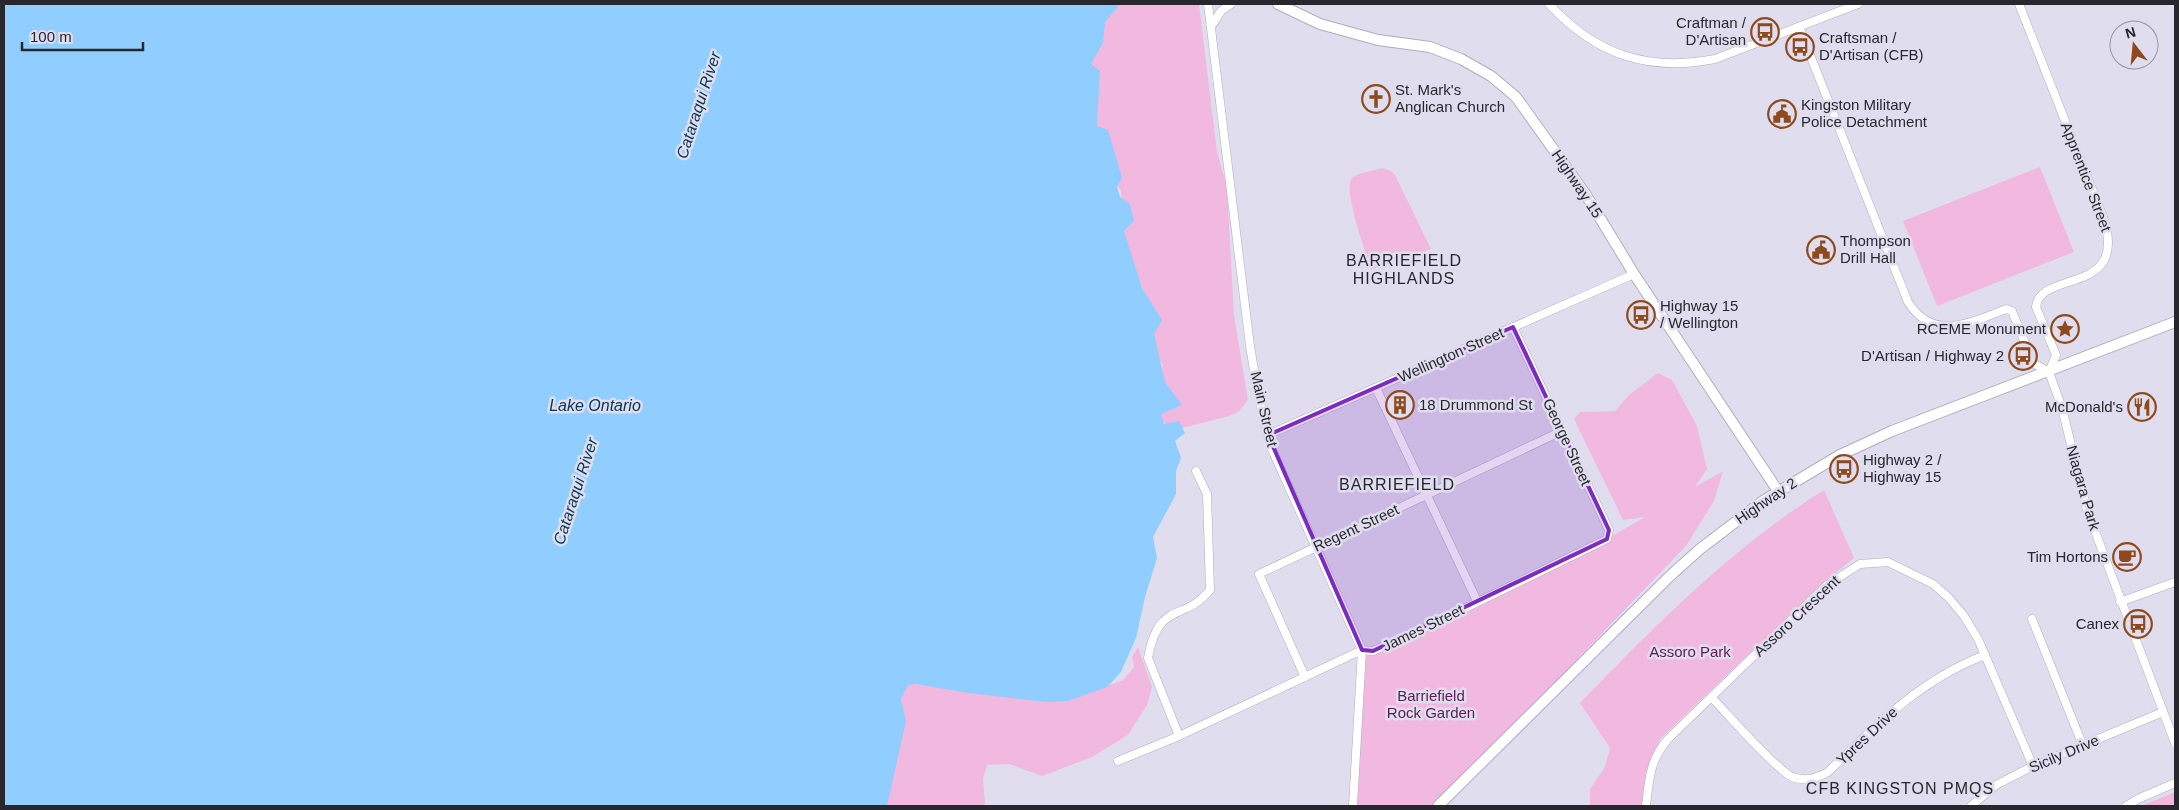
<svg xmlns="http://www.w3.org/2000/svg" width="2179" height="810" font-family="Arial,sans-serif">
  <rect width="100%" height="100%" fill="#e0deee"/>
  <g fill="#f2b9e0">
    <path d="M1098 4H1199L1217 152 1227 187 1234 315 1248 400 1239 411 1229 416 1174 430 1146 410 1163 366 1141 326 1144 291 1135 272 1120 252 1122 215 1121 191 1109 172 1081 113 1087 49Z"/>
    <path d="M2040 167 2074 252 1937 306 1903 221Z"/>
    <path d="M1382 168 1391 171 1395 175 1431 249 1371 270C1367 255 1342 189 1352 178 1358 172 1374 171 1382 168Z"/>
    <path d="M1658 373 1672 380 1697 426 1707 469 1695 487 1723 471 1714 501 1686 546 1436 806H1353L1362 650 1373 651 1607 539 1645 517 1623 520 1574 419 1580 412 1615 411 1629 395Z"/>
    <path d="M1824 490 1854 558 1824 582 1660 739 1651 765 1648 806H1590V789L1605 767 1610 748 1580 703C1656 625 1731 548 1824 490Z"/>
    <path d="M1138 647 1152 687 1147 705 1128 735 1092 757 1042 776 1009 764 987 765 983 779 985 804 983 806H879L892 694 907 674 1085 694 1123 680 1134 667 1132 657Z"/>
    <path d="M2175 792V806H2141Z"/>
  </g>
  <path fill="#8fcefe" d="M4 4H1117L1118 7 1105 22 1103 43 1091 64 1100 71 1097 126 1108 130 1122 178 1117 187 1120 197 1130 204 1134 221 1124 231 1142 288 1162 320 1154 334 1165 382 1182 405 1161 414 1164 424 1179 421 1185 433 1175 441 1181 458 1176 471V494L1153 537 1157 558 1145 597 1136 638 1121 672 1107 687 1068 701 1047 702 968 693 916 684 908 685 901 699 906 721 887 806H4Z"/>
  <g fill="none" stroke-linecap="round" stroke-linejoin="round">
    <defs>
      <g id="minor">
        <path d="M1208 4 1250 346 1258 394 1270 445 1362 650 1353 806"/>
        <path d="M1549 4C1596 55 1648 72 1715 59L1858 4"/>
        <path d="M2019 4 2103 217C2130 297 2040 269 2036 307L2056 355 2049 372"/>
        <path d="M1212 25 1221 11 1231 4"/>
        <path d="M1799 27 1908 302C1933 342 1970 323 2006 309L2012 311 2033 363 2049 372"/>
        <path d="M2049 372 2062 408 2087 510 2175 743"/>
        <path d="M1376 388 1477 601"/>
        <path d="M1268 435 1634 274"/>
        <path d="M2120 602 2175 582"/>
        <path d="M2032 619 2083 746"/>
        <path d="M1305 677 1259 574 1562 431"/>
        <path d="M1712 698C1727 713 1779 774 1795 778 1808 781 1817 778 1828 772 1876 725 1920 680 1985 655"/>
        <path d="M1179 736 1148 658C1159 599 1183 623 1210 590L1207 494 1196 471"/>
        <path d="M1118 761 1179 736 1362 650 1373 651 1412 634 1607 539 1609 530 1513 327"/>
        <path d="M1646 806C1649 779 1650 759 1669 738L1827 585 1860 564 1888 562 1933 584 1948 597 1964 616 1978 639 2033 766"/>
        <path d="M1971 806 1996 785 2033 766 2163 712"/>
        <path d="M2126 806 2140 798 2175 783"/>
      </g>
      <g id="major">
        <path d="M1278 4 1320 24 1378 40 1430 47 1461 59 1491 76 1516 97 1586 195 1634 274 1778 491"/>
        <path d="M1438 806 1671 575 1700 549 1763 501 1840 455 1892 431 2175 322"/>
      </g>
    </defs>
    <use href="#minor" stroke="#aeadbc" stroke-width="9"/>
    <use href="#major" stroke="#aeadbc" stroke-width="12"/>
    <use href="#minor" stroke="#fff" stroke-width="8"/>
    <use href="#major" stroke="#fff" stroke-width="10"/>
  </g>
  <path fill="#7b2cbf" fill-opacity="0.2" stroke="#7b2cbf" stroke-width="4" stroke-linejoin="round" d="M1513 327 1609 530 1607 539 1373 651 1362 650 1268 435Z"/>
  <defs>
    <symbol id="bus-ring" viewBox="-11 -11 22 22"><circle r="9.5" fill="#e0deee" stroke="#8e491d" stroke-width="1.5"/><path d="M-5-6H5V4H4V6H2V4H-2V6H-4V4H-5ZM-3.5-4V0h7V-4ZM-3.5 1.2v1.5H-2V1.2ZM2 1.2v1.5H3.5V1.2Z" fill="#8e491d"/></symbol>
    <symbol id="church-ring" viewBox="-11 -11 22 22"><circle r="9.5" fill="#e0deee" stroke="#8e491d" stroke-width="1.5"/><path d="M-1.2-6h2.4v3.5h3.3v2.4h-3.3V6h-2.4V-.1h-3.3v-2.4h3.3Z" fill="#8e491d"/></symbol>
    <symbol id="civic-ring" viewBox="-11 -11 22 22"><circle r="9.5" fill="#e0deee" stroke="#8e491d" stroke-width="1.5"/><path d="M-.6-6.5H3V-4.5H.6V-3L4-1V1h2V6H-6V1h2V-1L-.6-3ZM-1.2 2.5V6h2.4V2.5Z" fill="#8e491d"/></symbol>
    <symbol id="sight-ring" viewBox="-11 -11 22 22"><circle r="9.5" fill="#e0deee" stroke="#8e491d" stroke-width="1.5"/><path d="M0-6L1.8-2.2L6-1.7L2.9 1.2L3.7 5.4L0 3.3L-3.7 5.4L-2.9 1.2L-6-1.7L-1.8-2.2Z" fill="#8e491d"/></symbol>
    <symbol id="building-ring" viewBox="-11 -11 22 22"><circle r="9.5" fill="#e0deee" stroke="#8e491d" stroke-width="1.5"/><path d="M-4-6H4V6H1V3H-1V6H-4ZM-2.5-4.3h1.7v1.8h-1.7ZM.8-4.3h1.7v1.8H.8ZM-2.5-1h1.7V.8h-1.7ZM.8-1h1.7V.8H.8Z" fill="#8e491d"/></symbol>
    <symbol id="restaurant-ring" viewBox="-11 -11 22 22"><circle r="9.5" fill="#e0deee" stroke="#8e491d" stroke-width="1.5"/><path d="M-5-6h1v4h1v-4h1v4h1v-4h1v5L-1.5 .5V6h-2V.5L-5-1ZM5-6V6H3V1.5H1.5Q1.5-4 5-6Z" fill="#8e491d"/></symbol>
    <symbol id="cafe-ring" viewBox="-11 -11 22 22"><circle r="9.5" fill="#e0deee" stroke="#8e491d" stroke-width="1.5"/><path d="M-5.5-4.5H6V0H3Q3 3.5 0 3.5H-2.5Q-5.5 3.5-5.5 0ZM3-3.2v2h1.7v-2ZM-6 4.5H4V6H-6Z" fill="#8e491d"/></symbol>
  </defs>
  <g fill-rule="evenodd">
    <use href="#bus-ring" x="1749" y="16" width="32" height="32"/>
    <use href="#bus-ring" x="1784" y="31" width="32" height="32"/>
    <use href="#church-ring" x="1360" y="83" width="32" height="32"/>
    <use href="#civic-ring" x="1766" y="98" width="32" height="32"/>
    <use href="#civic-ring" x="1805" y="234" width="32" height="32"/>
    <use href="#bus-ring" x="1625" y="299" width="32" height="32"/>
    <use href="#sight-ring" x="2049" y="313" width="32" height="32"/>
    <use href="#bus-ring" x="2007" y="340" width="32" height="32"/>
    <use href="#building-ring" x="1384" y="389" width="32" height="32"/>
    <use href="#restaurant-ring" x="2126" y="391" width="32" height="32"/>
    <use href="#bus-ring" x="1828" y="453" width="32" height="32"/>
    <use href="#cafe-ring" x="2111" y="541" width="32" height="32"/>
    <use href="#bus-ring" x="2122" y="608" width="32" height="32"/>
  </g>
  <g text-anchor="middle" stroke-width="5" stroke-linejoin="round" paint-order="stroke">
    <g font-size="15" fill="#28272d" stroke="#e0deee" text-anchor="start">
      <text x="1746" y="28" text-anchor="end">Craftman /<tspan x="1746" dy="17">D'Artisan</tspan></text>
      <text x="1819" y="43">Craftsman /<tspan x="1819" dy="17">D'Artisan (CFB)</tspan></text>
      <text x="1395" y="95">St. Mark's<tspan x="1395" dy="17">Anglican Church</tspan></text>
      <text x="1801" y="110">Kingston Military<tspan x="1801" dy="17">Police Detachment</tspan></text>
      <text x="1840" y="246">Thompson<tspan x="1840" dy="17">Drill Hall</tspan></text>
      <text x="1660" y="311">Highway 15<tspan x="1660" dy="17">/ Wellington</tspan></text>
      <text x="2046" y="334" text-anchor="end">RCEME Monument</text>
      <text x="2004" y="361" text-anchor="end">D'Artisan / Highway 2</text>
      <text x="1419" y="410">18 Drummond St</text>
      <text x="2123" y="412" text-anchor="end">McDonald's</text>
      <text x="1863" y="465">Highway 2 /<tspan x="1863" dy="17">Highway 15</tspan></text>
      <text x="2108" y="562" text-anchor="end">Tim Hortons</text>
      <text x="2119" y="629" text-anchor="end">Canex</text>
    </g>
    <g font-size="15" fill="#28272d" stroke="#e0deee">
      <text transform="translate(2086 177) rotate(69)" y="5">Apprentice Street</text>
      <text transform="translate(1577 184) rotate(56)" y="5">Highway 15</text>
      <text transform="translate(1451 355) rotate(-24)" y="5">Wellington Street</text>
      <text transform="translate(1264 409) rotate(77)" y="5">Main Street</text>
      <text transform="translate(1567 442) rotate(65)" y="5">George Street</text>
      <text transform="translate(2083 488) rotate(74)" y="5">Niagara Park</text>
      <text transform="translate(1766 501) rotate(-34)" y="5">Highway 2</text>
      <text transform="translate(1356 528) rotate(-25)" y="5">Regent Street</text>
      <text transform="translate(1797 616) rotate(-43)" y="5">Assoro Crescent</text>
      <text transform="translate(1423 628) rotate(-26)" y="5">James Street</text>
      <text transform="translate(1867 736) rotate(-43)" y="5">Ypres Drive</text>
      <text transform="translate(2064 754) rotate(-23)" y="5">Sicily Drive</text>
    </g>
    <g font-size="15" fill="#611951" stroke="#e0deee">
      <text x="1690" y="657">Assoro Park</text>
      <text x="1431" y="701">Barriefield<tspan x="1431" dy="17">Rock Garden</tspan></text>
    </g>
    <g font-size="16" font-style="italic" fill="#033655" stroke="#e0deee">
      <text transform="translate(698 105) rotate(-72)" y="6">Cataraqui River</text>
      <text x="595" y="411">Lake Ontario</text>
      <text transform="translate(575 491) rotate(-72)" y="6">Cataraqui River</text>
    </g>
    <g font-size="16" letter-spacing="1" fill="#28272d" stroke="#e0deee">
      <text x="1404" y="266">BARRIEFIELD<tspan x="1404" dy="18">HIGHLANDS</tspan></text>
      <text x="1397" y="490">BARRIEFIELD</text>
      <text x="1900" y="794">CFB KINGSTON PMQS</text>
    </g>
  </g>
  <rect width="2179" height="810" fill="none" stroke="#28272d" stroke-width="10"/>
  <g transform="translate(2134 45) rotate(344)"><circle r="24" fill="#e0deee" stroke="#9695a1"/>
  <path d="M0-4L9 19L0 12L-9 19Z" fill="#8e491d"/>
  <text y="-8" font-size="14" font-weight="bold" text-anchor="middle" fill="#28272d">N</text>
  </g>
  <path d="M22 42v8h121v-8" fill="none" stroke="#28272d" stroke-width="2.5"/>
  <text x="30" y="42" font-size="15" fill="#28272d" stroke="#e0deee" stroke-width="4" paint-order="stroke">100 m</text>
</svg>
